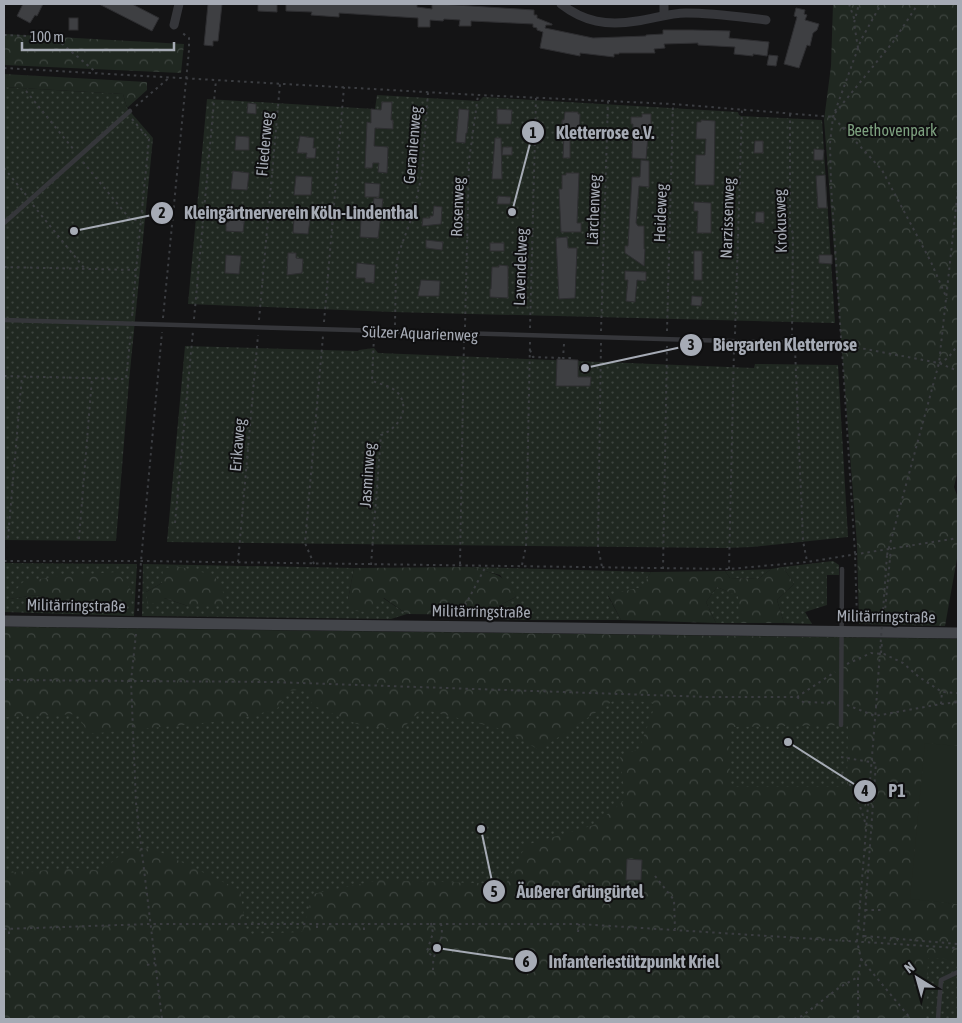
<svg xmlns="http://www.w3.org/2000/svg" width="962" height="1023" font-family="'Asap Condensed',sans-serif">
  <defs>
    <pattern id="green-dots" width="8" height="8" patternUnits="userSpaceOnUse" patternTransform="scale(1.25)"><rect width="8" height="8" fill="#202821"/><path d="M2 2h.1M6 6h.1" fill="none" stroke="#3d443f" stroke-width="1.8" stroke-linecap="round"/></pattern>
    <pattern id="forest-crowns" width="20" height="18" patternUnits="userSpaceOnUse" patternTransform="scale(1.25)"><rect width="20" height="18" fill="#202821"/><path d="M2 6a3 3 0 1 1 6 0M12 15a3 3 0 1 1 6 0" fill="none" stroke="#3d443f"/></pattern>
  </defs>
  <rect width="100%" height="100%" fill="#141415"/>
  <g fill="url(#green-dots)" fill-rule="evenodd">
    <path d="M4 87 123 94 127 108 153 138 129 381 116 541 4 540Z"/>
    <path d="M377 95 479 101 483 97 738 112 739 115 741 116 822 120 835 323 393 312 188 304 207 99 375 109Z"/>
    <path d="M185 346 358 351 359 350 374 348 378 353 754 368 755 364 838 365 848 537 752 547 725 548 167 542Z"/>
    <path d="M833 561 839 565V575H827V605L805 612 812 624 784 623 777 600 794 584 783 567Z"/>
    <path d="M4 563 137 564 134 616 4 612ZM117 572 73 605 37 595 8 599Z"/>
    <path d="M143 564 354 568 348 600 383 598 407 614 391 619 142 616ZM162 583 188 606 146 592Z"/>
    <path d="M470 567 651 572 643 587 608 596 621 620H506L481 615 516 597 500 575Z"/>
    <path d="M771 569 758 579 730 578 725 571Z"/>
    <path d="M717 587 739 596V623H716L706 602Z"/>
    <path d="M4 627 958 639V1019H4Z"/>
  </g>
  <g fill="url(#forest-crowns)" fill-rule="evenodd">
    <path d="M833 4H958V469L954 487 958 498V553L945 626 859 624 857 545 824 120 831 66Z"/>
    <path d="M4 34 184 44 181 73 4 65Z"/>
    <path d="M4 74 147 82V90L127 108 123 94 4 87Z"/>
    <path d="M180 567 214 575 230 605 188 606 164 598 148 606 146 592 162 583 163 568Z"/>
    <path d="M470 567C494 574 506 573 516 597L481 615 407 614 384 598 370 612 356 611 348 600 354 568Z"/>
    <path d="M783 567 794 584 777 600 784 623H739L738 596 717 587 706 602 716 623 621 620 608 595 642 587 651 572 725 571 730 578 758 579 771 569Z"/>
    <path d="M117 572 132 591 131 606 73 605 37 595 8 599 23 582 58 576Z"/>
    <path d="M4 627 958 639V746L925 743 911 899 958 904V960L928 958 926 1019H4V873L81 868 101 871 129 848 154 849 240 890 247 934 302 932 313 894 379 880 506 884 526 845 594 825 625 800 620 756 639 749 656 703 616 699 539 750 505 730 422 709 401 730 357 724 312 705 308 689 287 691 277 709 234 720 88 734 78 714 4 717ZM848 725 847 787H730L729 727Z"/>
  </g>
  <path fill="#202821" d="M925 743 958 746V904L910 899Z"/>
  <g fill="#3e3f42" stroke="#2e2e31">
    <path d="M23 4H43L37 16 35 15 30 23 17 16Z"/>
    <path d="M99 4H132L159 18 152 31Z"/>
    <path d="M208 4H222L218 41H213V46L204 45Z"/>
    <path d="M258 4H277V12L258 11Z"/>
    <path d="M286 4H417V7L432 9V4H440L534 10V15H537V18L552 24V25H546L545 28 593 38 646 36V35L663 34V30H693L730 31 729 38 769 42 767 56 753 54V56L734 54 735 47 698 45V43L664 44 665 48 654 49 655 53H619V54H614V57L580 53V56L540 48 543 32 537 30V28L533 27V24L471 21V26H459L460 20 444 19 443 21 430 20V27H418V18L339 13V17L311 15 312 12 286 11Z"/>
    <path d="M796 8 805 10 804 14 807 15 805 20 819 24 817 30 813 33 810 46 807 45 799 68 784 64 797 17 794 16Z"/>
    <rect x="69" y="18" width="9" height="12"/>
    <path d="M769 55 778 56 776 66 767 65Z"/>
    <path d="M382 102H392L391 120H393V129L375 128 374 146 388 147 387 173 378 172 379 163H373L372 168H365L367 122 371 123V109L381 110Z"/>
    <path d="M248 103 256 104V114L247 113Z"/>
    <path d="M459 109 469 110 467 133H466L465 143 456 142Z"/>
    <path d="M497 109 512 110 511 124H497Z"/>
    <path d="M565 112H578V114H580L579 134H564V129H562V120H564Z"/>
    <path d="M642 114H651V124H649L646 159 632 158 633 124H631V117H642Z"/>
    <path d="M701 120 715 121 714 185H695L696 155H705L706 139H696L697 122H701Z"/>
    <path d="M564 134H570V158H563Z"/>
    <path d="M236 136 249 137V150H235Z"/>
    <path d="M300 136 314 138 313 148H316L315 158H306L307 153H297Z"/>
    <path d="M495 138H501L502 179H492Z"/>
    <path d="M755 141H763V153H754Z"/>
    <path d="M503 147H512V155H502Z"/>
    <path d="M814 149 824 150 823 160H814Z"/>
    <path d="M641 160 649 161V187L639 186 636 223 638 226H644V249H645L644 266 625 253V246H628L632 177H640Z"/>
    <path d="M233 171 249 173 247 190 231 189Z"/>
    <path d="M566 173H579L577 223H581V232H561L559 189H562V175H566Z"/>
    <path d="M825 175 827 208H818L816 176Z"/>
    <path d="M296 176 312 177 311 195H294Z"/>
    <path d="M365 183 380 184 379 197H365Z"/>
    <path d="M498 196 511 197 510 204H497Z"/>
    <path d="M374 198 383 199 378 238 360 237 361 220 371 221Z"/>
    <path d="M694 202 711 203V233H697L698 211H694Z"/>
    <path d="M434 206 442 207 441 224 422 226 423 218H430V216H433Z"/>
    <path d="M756 212H764V223L755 222Z"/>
    <path d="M229 213 245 215 243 232 226 231V222H229Z"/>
    <path d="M294 219 310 220 308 234 293 233Z"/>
    <path d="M567 237 568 248H577L575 298 559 299 556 238Z"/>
    <path d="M426 240 443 242 442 250 426 248Z"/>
    <rect x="490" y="243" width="14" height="8"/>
    <rect x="694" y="251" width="8" height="29"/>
    <path d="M288 253H296V258L303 259 302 273 287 275Z"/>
    <path d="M226 255 241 256 239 274 225 273Z"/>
    <path d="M819 255H832V264L819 263Z"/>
    <path d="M357 263 375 265 374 283 365 282V278H356Z"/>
    <path d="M499 265 508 266V298L490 297V289H491L492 267H499Z"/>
    <path d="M625 271 646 272V281L637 280 635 302 626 301 628 280H625Z"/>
    <path d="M421 280 440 281 439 296H418Z"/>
    <path d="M692 296 702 297 701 306 691 305Z"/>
    <path d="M557 359 578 360V377H591L590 386H556Z"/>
    <path d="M627 859 642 860 641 880H626Z"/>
  </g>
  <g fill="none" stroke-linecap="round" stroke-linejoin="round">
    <g stroke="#3b3d41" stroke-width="2" stroke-dasharray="2.5 4" stroke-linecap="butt">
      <path d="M849 4 855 21"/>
      <path d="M4 35 28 36 61 43 97 73"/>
      <path d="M858 48 854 23 859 4"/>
      <path d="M4 68 478 95 673 104 833 117 882 170 931 262 947 299"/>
      <path d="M26 91 74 150"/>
      <path d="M136 106 170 77"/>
      <path d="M835 113 893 42 918 4"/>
      <path d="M790 114V227L793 233 792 335"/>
      <path d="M132 119 149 139 136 270 132 317"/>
      <path d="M83 162 130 219 141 221"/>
      <path d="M4 168 26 195"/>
      <path d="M33 205 85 269"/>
      <path d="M4 267 136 270"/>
      <path d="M163 318 189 50V38L181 32"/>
      <path d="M194 319 216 80"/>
      <path d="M259 320 280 84"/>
      <path d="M324 322 344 87"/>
      <path d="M395 325 396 269 398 255 413 214 422 174 428 92"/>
      <path d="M465 327 469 161 478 95"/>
      <path d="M530 328 536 98"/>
      <path d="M601 331 608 101"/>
      <path d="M667 331 673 104"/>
      <path d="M735 334 742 109"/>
      <path d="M841 338 831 185 830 143 833 117 861 40 881 4"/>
      <path d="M601 343 598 547 602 567"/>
      <path d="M564 344 563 358H573"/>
      <path d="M844 345 939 363 958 371"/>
      <path d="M795 349 803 541 807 561"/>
      <path d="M530 350 533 357 563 358"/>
      <path d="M842 350 855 554 857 620"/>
      <path d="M939 363 948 358 958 345"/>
      <path d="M4 376 126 379 131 332"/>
      <path d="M175 523 193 331"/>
      <path d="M8 538 22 376"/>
      <path d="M79 539 92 378"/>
      <path d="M887 555 939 363 958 189"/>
      <path d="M4 561H141L729 569 807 562 958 538"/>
      <path d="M238 562 258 335"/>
      <path d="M314 564 305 543 323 336"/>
      <path d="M460 564 464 339"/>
      <path d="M371 565 381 435C398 429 412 408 397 392 391 386 380 384 372 381L374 336"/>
      <path d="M522 565 526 546 530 342"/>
      <path d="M663 569 667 346"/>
      <path d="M729 569 734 349"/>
      <path d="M138 611 141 561 162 332"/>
      <path d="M459 617 486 566"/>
      <path d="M884 621 891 548"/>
      <path d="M136 634 131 681 136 803 162 1019"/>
      <path d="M881 653 882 643"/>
      <path d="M847 664 871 653 884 654 903 663 919 677 942 692 958 693"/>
      <path d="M4 680 272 682 708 697H797L835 672"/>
      <path d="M797 697 803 702 835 703"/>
      <path d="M941 704 942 692"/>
      <path d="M847 705 875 716 941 704 958 702"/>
      <path d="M841 757 876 763 863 941"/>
      <path d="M841 774 855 791 866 825"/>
      <path d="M655 876 674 900 675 929"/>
      <path d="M865 910H881"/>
      <path d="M431 923 433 933 427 951 433 957"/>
      <path d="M317 928V923"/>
      <path d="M4 929 149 924H579L958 948"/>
      <path d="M364 930V923"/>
      <path d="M578 932 579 924"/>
      <path d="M9 934V929"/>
      <path d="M864 936 958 944"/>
      <path d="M861 959 911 1019"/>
      <path d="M147 965 155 963"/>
      <path d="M433 970C433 966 433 960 434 957 439 942 444 941 441 924"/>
      <path d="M794 1019 802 1016 840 987 858 977"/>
      <path d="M858 1019V977L861 959 857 941 876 707"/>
    </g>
    <g stroke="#35363a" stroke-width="4.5">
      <path d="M4 223 130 111"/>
      <path d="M4 320 837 344"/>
      <path d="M841 725 842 569"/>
      <path d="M938 1019 941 980 958 972"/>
    </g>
    <g stroke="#35363a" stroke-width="9">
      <path d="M561 4C584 22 607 26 637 21 653 19 669 13 686 13 713 13 740 17 766 20"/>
      <path d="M664 4V15"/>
      <path d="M174 25 179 4"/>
    </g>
    <path stroke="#43454a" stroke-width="11" d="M4 621 958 633"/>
    <path stroke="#3b3d41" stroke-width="2" stroke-dasharray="2.5 4" stroke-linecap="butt" d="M876 707 887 555"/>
  </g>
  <g text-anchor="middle" stroke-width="4" stroke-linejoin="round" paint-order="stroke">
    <g font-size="16" fill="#7da07f" stroke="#0f0f10">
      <text x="892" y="136">Beethovenpark</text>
    </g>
    <g font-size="16" fill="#a6abb5" stroke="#0f0f10">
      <text transform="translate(264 144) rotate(-85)" y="6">Fliederweg</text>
      <text transform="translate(412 145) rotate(-85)" y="6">Geranienweg</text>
      <text transform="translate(457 207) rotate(-88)" y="6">Rosenweg</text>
      <text transform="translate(593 210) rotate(-88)" y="6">Lärchenweg</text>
      <text transform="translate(660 213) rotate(-88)" y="6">Heideweg</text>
      <text transform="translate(727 218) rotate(-88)" y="6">Narzissenweg</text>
      <text transform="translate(780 221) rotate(-92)" y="6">Krokusweg</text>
      <text transform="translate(520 267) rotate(-88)" y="6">Lavendelweg</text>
      <text transform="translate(420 333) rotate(2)" y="6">Sülzer Aquarienweg</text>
      <text transform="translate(237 445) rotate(-85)" y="6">Erikaweg</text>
      <text transform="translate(367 475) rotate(-86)" y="6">Jasminweg</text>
      <text transform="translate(76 605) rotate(1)" y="6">Militärringstraße</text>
      <text transform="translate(481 611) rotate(1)" y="6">Militärringstraße</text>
      <text transform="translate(886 616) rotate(1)" y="6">Militärringstraße</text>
    </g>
  </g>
  <path fill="none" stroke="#a6abb5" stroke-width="2" d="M512 212L533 132M74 231L162 213M585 368L691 345M788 742L865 791M481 829L494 891M437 948L526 961"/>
  <g fill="#a6abb5" stroke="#0f0f10" stroke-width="2">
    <circle cx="512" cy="212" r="5"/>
    <circle cx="74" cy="231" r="5"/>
    <circle cx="585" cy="368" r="5"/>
    <circle cx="788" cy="742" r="5"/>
    <circle cx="481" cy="829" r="5"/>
    <circle cx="437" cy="948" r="5"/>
    <circle cx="533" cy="132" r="12"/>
    <circle cx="162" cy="213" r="12"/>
    <circle cx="691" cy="345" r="12"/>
    <circle cx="865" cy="791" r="12"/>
    <circle cx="494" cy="891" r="12"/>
    <circle cx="526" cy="961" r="12"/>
  </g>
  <g font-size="15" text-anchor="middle" font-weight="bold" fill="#111">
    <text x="533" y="138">1</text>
    <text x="162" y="218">2</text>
    <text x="691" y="350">3</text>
    <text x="865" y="796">4</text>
    <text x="494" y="897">5</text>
    <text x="526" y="967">6</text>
  </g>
  <g font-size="18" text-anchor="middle" font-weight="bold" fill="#a6abb5" stroke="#0f0f10" stroke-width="4" stroke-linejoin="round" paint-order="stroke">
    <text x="605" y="139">Kletterrose e.V.</text>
    <text x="301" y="219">Kleingärtnerverein Köln-Lindenthal</text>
    <text x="785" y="351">Biergarten Kletterrose</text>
    <text x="897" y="797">P1</text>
    <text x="580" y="898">Äußerer Grüngürtel</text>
    <text x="634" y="968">Infanteriestützpunkt Kriel</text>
  </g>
  <rect width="962" height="1023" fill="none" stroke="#a6abb5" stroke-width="10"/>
  <g transform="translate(917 978) rotate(323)" stroke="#0f0f10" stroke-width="4" paint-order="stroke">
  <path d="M0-4L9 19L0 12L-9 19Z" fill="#a6abb5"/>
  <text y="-8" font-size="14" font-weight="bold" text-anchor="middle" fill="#a6abb5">N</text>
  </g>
  <path d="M22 42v8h152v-8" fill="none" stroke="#a6abb5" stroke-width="2.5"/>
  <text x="30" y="42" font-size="15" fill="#a6abb5" stroke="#0f0f10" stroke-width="4" paint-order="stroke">100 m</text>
</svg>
